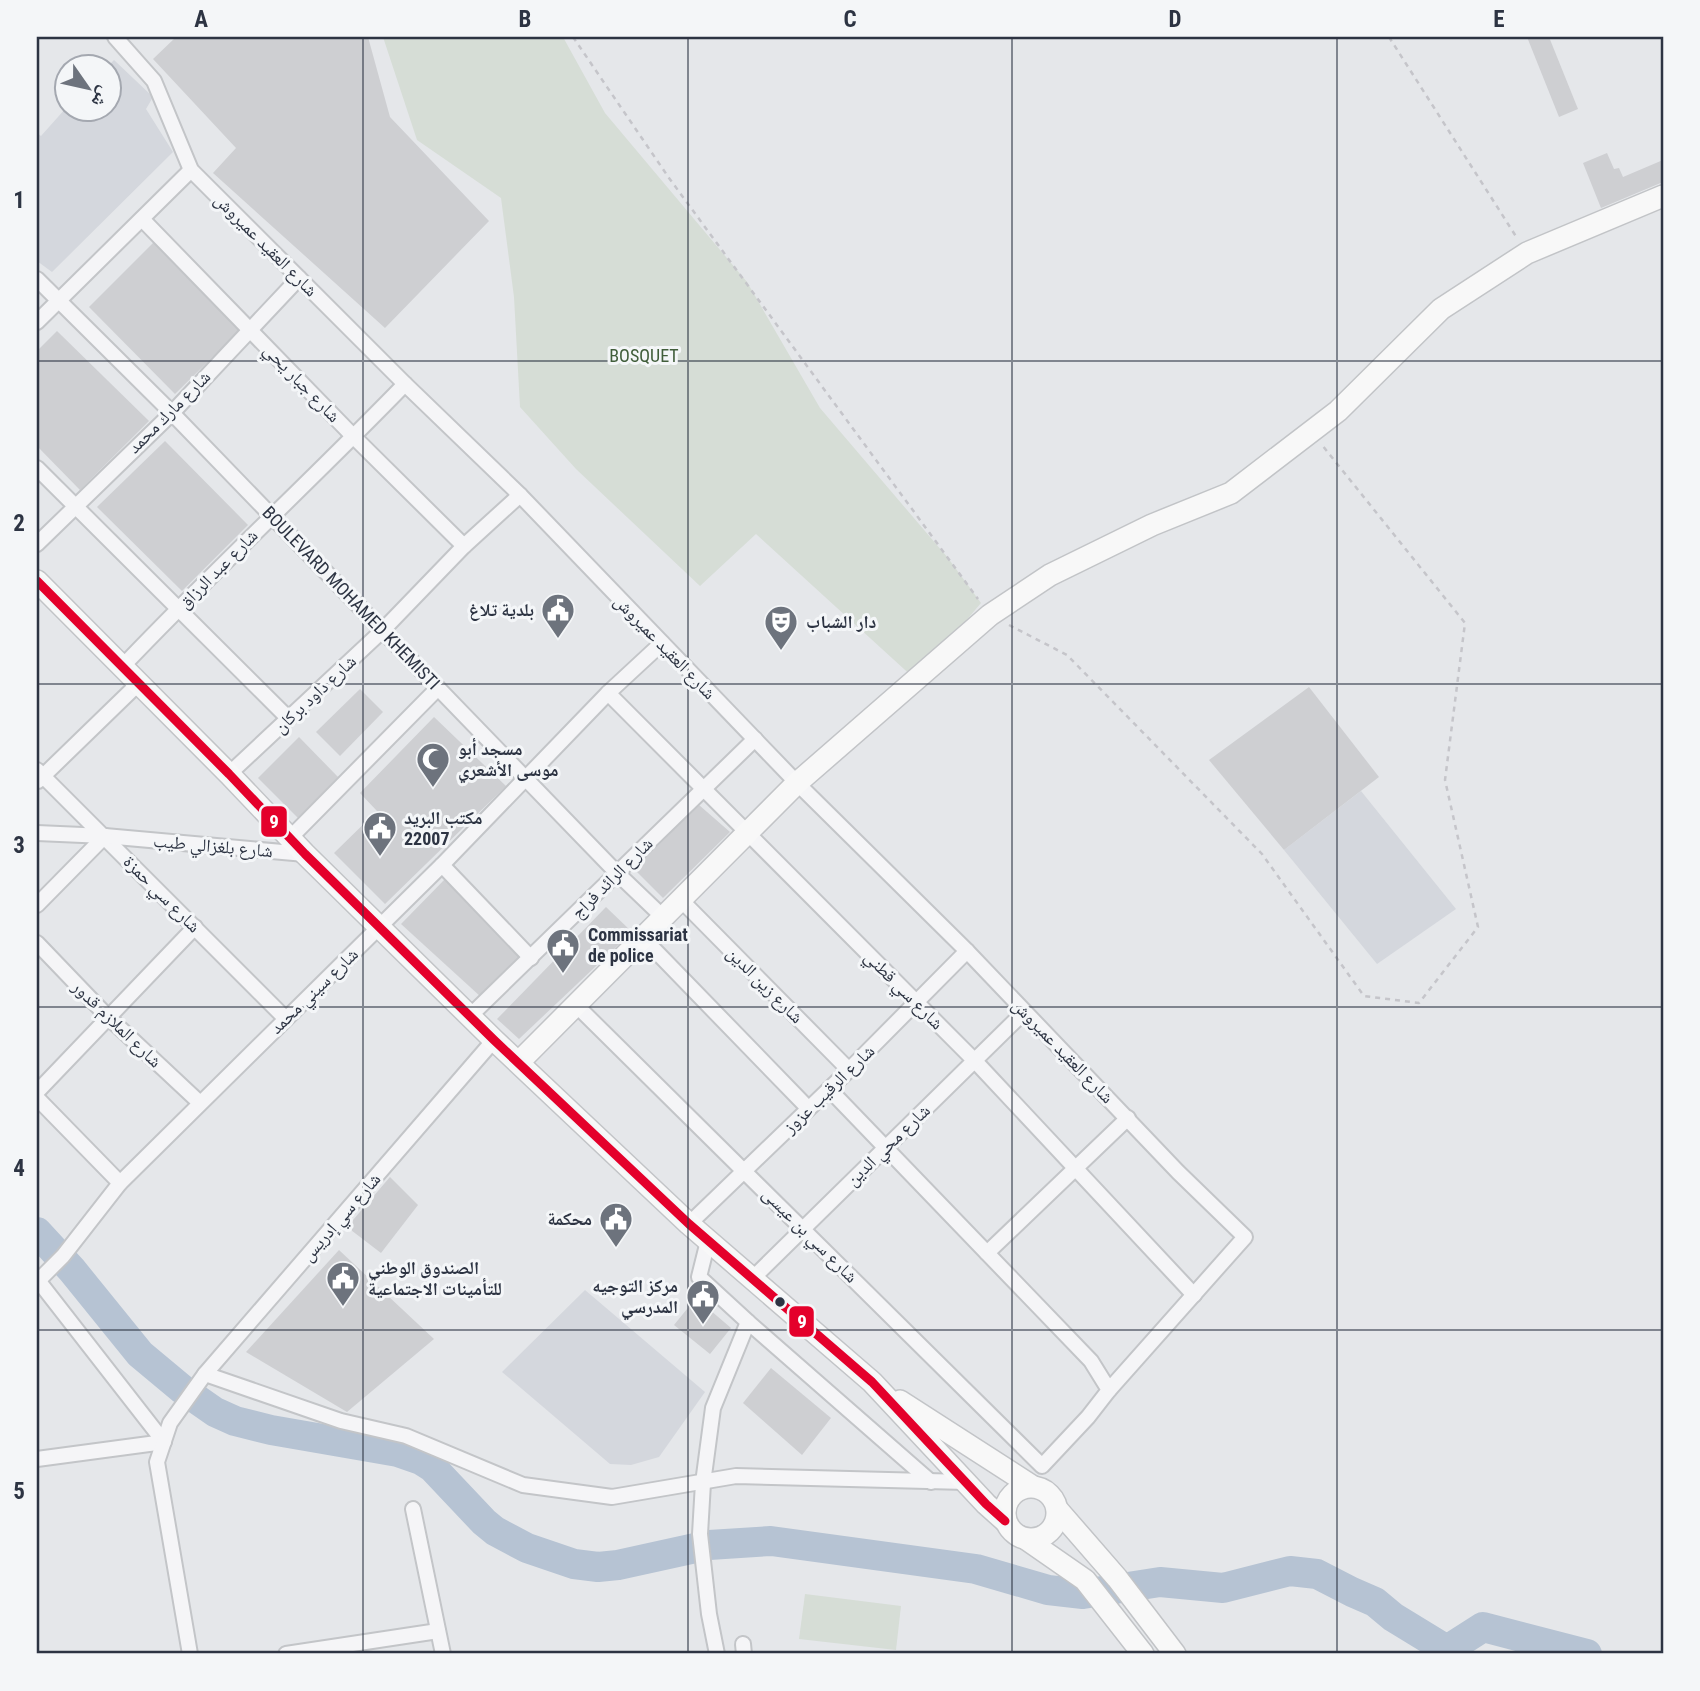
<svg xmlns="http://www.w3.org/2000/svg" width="1700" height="1691" font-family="'Roboto Condensed','Noto Naskh Arabic',sans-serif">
  <rect width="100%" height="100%" fill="#e5e7ea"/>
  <g fill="#d4d7dd">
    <path d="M114 60 153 97 146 109 173 152 52 272 37 261V133L41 136 66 108H108V66Z"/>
    <path d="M1361 791 1456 909 1377 964 1284 850Z"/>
    <path d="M585 1290 705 1392 659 1457 631 1465 610 1464 502 1372Z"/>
  </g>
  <g fill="#d6ddd6">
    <path d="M383 37H563L605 113 747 282 820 408 948 558 981 603 916 680 756 534 700 586 576 469 520 407 514 297 501 198 417 140Z"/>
    <path d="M805 1594 901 1606 896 1650 799 1639Z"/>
  </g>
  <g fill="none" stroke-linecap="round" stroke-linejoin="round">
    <path stroke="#b6c3d3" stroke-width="30" d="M37 1232 72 1270 140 1354 182 1389 215 1412 235 1421 271 1430 398 1452 421 1460 432 1467 484 1522 495 1531 527 1548 574 1564 598 1567 618 1565 709 1545 771 1541 976 1569 1048 1590 1083 1594 1160 1582 1223 1588 1290 1571 1317 1574 1352 1592 1375 1602 1393 1617 1447 1650 1483 1627 1587 1654"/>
  </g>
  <g fill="#cecfd2">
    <path d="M176 37H368L390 117 489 221 385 328 213 173 236 148 153 59Z"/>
    <path d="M1527 37H1549L1578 109 1559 117Z"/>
    <path d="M1607 153 1614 169 1619 168 1623 177 1663 160V182L1601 208 1583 163Z"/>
    <path d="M154 242 240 330 175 394 89 307Z"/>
    <path d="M57 331 149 421 80 490 37 446V351Z"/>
    <path d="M165 441 248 525 182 591 97 507Z"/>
    <path d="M1309 687 1379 777 1284 850 1209 760Z"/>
    <path d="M360 689 383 712 340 756 316 732Z"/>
    <path d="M434 717 506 786 385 904 334 853 377 811 360 793Z"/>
    <path d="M299 737 338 777 298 818 258 778Z"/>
    <path d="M699 805 730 832 663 898 634 869Z"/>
    <path d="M446 878 523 957 481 997 401 924Z"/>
    <path d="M606 907 632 932 519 1039 497 1019Z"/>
    <path d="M390 1177 418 1205 381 1253 347 1227Z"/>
    <path d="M339 1250 434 1339 347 1412 246 1352Z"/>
    <path d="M696 1298 731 1328 710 1354 674 1325Z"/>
    <path d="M771 1368 831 1418 802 1455 743 1403Z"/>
  </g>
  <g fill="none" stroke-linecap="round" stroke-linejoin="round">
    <defs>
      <g id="street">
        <path d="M115 37 154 81 191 170 405 384 520 495 797 783 967 951 1178 1172 1245 1237 1109 1390"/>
        <path d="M142 219 354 437 464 546"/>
        <path d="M37 279 172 413 617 873 664 918"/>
        <path d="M37 322 191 170"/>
        <path d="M37 468 288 718"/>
        <path d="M37 544 172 413 299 278"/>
        <path d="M122 667C214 570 312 480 405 384"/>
        <path d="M608 693 975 1061 1194 1295"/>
        <path d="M37 770 286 1019"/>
        <path d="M229 774 382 631 464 546 520 495"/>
        <path d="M38 781 139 683"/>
        <path d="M37 833 105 836 305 854"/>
        <path d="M290 838 438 688"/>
        <path d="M442 865 531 958"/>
        <path d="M681 900 849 1070"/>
        <path d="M37 905 105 836"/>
        <path d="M644 939 808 1108"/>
        <path d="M37 943 108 1017 200 1103"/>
        <path d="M577 1006 1042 1466 1088 1417 1109 1390 1091 1361 829 1089"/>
        <path d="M470 1016 755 739"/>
        <path d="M37 1092 195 927"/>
        <path d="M37 1098 120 1183"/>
        <path d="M689 1224 849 1070 967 951"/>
        <path d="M708 1241 699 1277 748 1322 713 1408 703 1483 700 1534 709 1614 717 1654"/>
        <path d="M987 1253 1128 1118"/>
        <path d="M37 1279 164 1442 37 1459"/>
        <path d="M752 1279 1024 1012"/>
        <path d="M37 1282 63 1256 120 1183 442 865 608 693 662 643"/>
        <path d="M748 1322 931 1482"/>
        <path d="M205 1374 341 1421 406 1436 523 1485 612 1497 736 1476 966 1482"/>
        <path d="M413 1509 443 1654"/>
        <path d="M743 1644 744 1654"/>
        <path d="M190 1654 157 1462 170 1423 205 1374 494 1040"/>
        <path d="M286 1654 438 1631"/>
      </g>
      <g id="primary">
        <path d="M37 581 229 774 305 854 494 1040 689 1224 872 1382 986 1504 1005 1521"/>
        <path d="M519 1062 797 783 990 615 1050 575 1152 525 1231 493 1338 411 1441 309 1527 253 1663 196"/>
        <path d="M900 1401 1032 1486"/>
        <circle cx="1031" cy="1513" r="26"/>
        <path d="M1057 1509 1117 1578 1175 1654"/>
        <path d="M1026 1539 1085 1580 1143 1654"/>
      </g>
    </defs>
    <use href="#street" stroke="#c3c5c8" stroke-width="18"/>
    <use href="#primary" stroke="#c2c4c7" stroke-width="24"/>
    <g stroke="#c5c5ca" stroke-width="2.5" stroke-dasharray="5 5" stroke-linecap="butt">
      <path d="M573 37 669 178 978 599"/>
      <path d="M1389 37 1517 238"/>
      <path d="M1009 625 1067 655 1262 854 1364 996 1419 1003 1478 927 1445 780 1465 623 1322 445"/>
    </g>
    <use href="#street" stroke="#f5f5f7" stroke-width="14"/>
    <use href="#primary" stroke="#f8f8f8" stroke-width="21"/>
    <defs>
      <path id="bus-1" d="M37 581 229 774 305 854 494 1040 689 1224 872 1382 986 1504 1005 1521"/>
    </defs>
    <use href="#bus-1" stroke="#f4f6f8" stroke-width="14"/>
    <use href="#bus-1" stroke="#e4002b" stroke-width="9"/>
  </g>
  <path fill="none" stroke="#2d3443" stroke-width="2" stroke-opacity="0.55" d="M363 37V1654M688 37V1654M1012 37V1654M1337 37V1654M37 361H1663M37 684H1663M37 1007H1663M37 1330H1663"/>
  <defs>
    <symbol id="civic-pin" viewBox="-11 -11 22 30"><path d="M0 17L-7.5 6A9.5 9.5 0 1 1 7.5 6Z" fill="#6d737d" stroke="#f4f6f8"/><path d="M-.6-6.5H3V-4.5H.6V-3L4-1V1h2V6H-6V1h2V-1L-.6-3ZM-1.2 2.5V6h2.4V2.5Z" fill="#fff"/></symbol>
    <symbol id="theatre-pin" viewBox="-11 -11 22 30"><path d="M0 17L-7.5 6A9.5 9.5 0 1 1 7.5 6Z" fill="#6d737d" stroke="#f4f6f8"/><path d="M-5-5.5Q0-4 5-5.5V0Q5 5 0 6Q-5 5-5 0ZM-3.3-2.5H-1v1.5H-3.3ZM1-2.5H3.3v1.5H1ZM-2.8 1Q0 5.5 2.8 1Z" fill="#fff"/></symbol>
    <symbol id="mosque-pin" viewBox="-11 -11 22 30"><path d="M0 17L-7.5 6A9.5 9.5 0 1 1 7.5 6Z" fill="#6d737d" stroke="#f4f6f8"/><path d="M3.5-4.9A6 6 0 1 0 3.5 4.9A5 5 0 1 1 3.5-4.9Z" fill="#fff"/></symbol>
  </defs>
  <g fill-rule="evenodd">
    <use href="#civic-pin" x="539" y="591" width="38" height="52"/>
    <use href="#theatre-pin" x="762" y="603" width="38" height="52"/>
    <use href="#mosque-pin" x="414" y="740" width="38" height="52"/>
    <use href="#civic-pin" x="361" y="809" width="38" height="52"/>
    <use href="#civic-pin" x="544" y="926" width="38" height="52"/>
    <use href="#civic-pin" x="597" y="1200" width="38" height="52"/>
    <use href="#civic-pin" x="324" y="1259" width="38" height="52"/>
    <use href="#civic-pin" x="684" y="1277" width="38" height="52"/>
  </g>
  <circle fill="#2d3443" stroke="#f4f6f8" stroke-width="2.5" cx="780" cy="1302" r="6"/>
  <g text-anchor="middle" stroke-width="6" stroke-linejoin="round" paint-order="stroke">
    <g font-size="18" fill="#2d3443" stroke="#f4f6f8">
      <text transform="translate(266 245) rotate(45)" y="6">شارع العقيد عميروش</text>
      <text transform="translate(302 383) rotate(46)" y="6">شارع جبار يحي</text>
      <text transform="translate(169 412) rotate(-45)" y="6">شارع مارك محمد</text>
      <text transform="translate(218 569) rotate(-45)" y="6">شارع عبد الرزاق</text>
      <text transform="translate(351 598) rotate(46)" y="6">BOULEVARD MOHAMED KHEMISTI</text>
      <text transform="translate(665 647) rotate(46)" y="6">شارع العقيد عميروش</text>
      <text transform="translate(315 694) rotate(-43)" y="6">شارع داود بركان</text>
      <text transform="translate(213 846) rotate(5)" y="6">شارع بلغزالي طيب</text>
      <text transform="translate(612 878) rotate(-45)" y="6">شارع الرائد فراج</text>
      <text transform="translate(162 894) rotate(45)" y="6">شارع سي حمزة</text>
      <text transform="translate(765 985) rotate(45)" y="6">شارع زين الدين</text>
      <text transform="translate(904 990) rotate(45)" y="6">شارع سي قطني</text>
      <text transform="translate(314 991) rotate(-44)" y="6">شارع سيني محمد</text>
      <text transform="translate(117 1024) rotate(44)" y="6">شارع الملازم قدور</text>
      <text transform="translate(1063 1051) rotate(46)" y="6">شارع العقيد عميروش</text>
      <text transform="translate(829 1089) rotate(-44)" y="6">شارع الرقيب عزوز</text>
      <text transform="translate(888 1145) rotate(-44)" y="6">شارع محي الدين</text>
      <text transform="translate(341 1217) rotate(-49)" y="6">شارع سي إدريس</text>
      <text transform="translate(810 1235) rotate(45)" y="6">شارع سي بن عيسى</text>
    </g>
    <g font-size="18" fill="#415e3b" stroke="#f4f6f8">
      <text x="644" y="362">BOSQUET</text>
    </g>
    <g font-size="18" font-weight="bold" fill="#2d3443" stroke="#f4f6f8" text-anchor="start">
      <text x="534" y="616" text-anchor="end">بلدية تلاغ</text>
      <text x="806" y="628">دار الشباب</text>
      <text x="458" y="755">مسجد أبو<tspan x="458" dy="21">موسى الأشعري</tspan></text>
      <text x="404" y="824">مكتب البريد<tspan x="404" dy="21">22007</tspan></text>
      <text x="588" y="941">Commissariat<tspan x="588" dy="21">de police</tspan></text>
      <text x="592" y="1225" text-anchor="end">محكمة</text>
      <text x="368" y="1274">الصندوق الوطني<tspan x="368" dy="21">للتأمينات الاجتماعية</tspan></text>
      <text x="678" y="1292" text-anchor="end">مركز التوجيه<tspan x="678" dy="21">المدرسي</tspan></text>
    </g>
  </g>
  <g stroke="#f4f6f8" stroke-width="2.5">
    <rect x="260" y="805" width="28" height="33" rx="7" fill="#e4002b"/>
    <rect x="788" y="1305" width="27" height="33" rx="7" fill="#e4002b"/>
  </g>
  <g font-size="19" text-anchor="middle" font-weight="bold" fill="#fff">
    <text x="274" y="828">9</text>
    <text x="802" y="1328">9</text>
  </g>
  <rect width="1700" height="1691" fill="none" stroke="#f4f6f8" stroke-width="77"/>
  <g transform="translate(88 88) rotate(124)"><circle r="33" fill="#f4f6f8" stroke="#a4a8b0" stroke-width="2"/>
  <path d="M0-5L12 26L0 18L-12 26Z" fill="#6d737d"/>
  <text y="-10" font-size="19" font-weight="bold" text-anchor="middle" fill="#2d3443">ش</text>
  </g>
  <rect x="38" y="38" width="1624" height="1614" fill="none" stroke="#2d3443" stroke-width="2.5"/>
  <g font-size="23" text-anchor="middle" font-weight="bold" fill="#2d3443">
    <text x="201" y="27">A</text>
    <text x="525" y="27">B</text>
    <text x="850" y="27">C</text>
    <text x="1175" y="27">D</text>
    <text x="1499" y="27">E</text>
    <text x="19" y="208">1</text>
    <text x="19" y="531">2</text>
    <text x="19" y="853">3</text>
    <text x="19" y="1176">4</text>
    <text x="19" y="1499">5</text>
  </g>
</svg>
